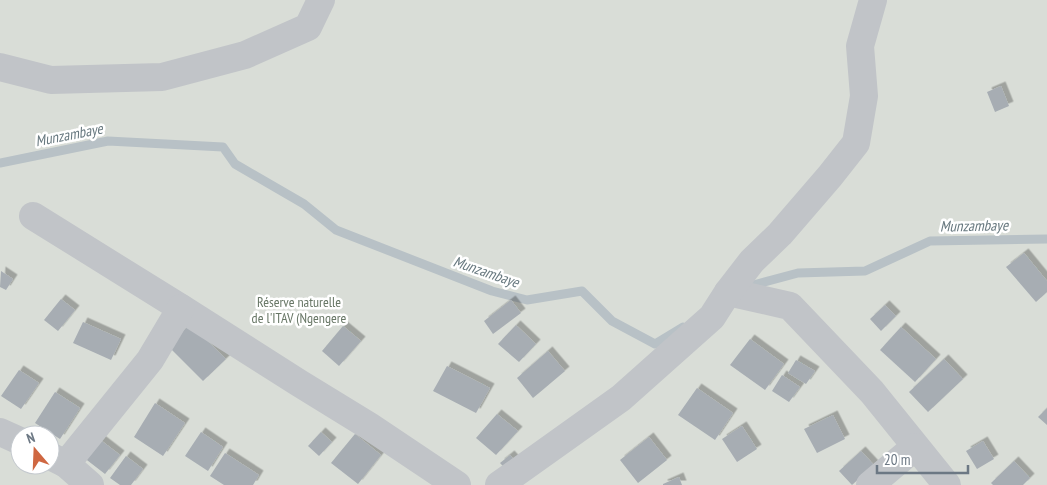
<svg xmlns="http://www.w3.org/2000/svg" width="1047" height="485" font-family="'PT Sans Narrow',sans-serif">
  <defs>
    <filter id="shadow"><feDropShadow dx="4.5" dy="-4.5" stdDeviation="0" flood-color="#0004"/></filter>
  </defs>
  <rect width="100%" height="100%" fill="#f9f9f7"/>
  <path fill="#d9ddd7" fill-rule="evenodd" d="M0 0H1047V485H0ZM20 435H50V465H20Z"/>
  <g fill="none" stroke-linecap="round" stroke-linejoin="round">
    <g stroke="#b8c1c6" stroke-width="9">
      <path d="M0 163 108 141 223 147 235 164 304 204 336 230 492 291 527 300 582 291 612 321 655 344 683 327"/>
      <path d="M746 287 798 273 865 271 930 241 1047 239"/>
    </g>
  </g>
  <g fill="#a7adb3" filter="url(#shadow)">
    <path d="M1001 86 1009 106 995 112 987 92Z"/>
    <path d="M1024 253 1047 281V292L1036 302 1006 267Z"/>
    <path d="M1 271 13 279 6 290 0 287Z"/>
    <path d="M61 299 75 310 58 331 44 320Z"/>
    <path d="M511 300 521 313 493 334 484 321Z"/>
    <path d="M885 305 896 316 881 331 870 319Z"/>
    <path d="M83 322 121 339 111 360 73 343Z"/>
    <path d="M190 324 226 359 203 381 168 346Z"/>
    <path d="M516 325 536 344 519 362 498 344Z"/>
    <path d="M343 326 361 341 339 366 322 351Z"/>
    <path d="M901 327 936 359 915 382 880 350Z"/>
    <path d="M750 339 784 364 765 390 730 365Z"/>
    <path d="M548 351 565 371 533 398 517 378Z"/>
    <path d="M944 359 963 379 928 412 909 392Z"/>
    <path d="M796 360 815 371 806 384 788 373Z"/>
    <path d="M447 366 490 388 476 413 433 391Z"/>
    <path d="M19 370 39 383 21 409 1 396Z"/>
    <path d="M782 375 800 387 789 402 772 391Z"/>
    <path d="M697 388 733 413 715 440 678 415Z"/>
    <path d="M55 392 80 408 60 439 35 423Z"/>
    <path d="M155 403 185 423 163 456 134 437Z"/>
    <path d="M1047 408V425L1038 417Z"/>
    <path d="M497 414 518 431 496 455 476 438Z"/>
    <path d="M833 415 845 439 817 453 804 429Z"/>
    <path d="M742 426 757 449 737 462 722 439Z"/>
    <path d="M201 432 223 447 208 471 185 456Z"/>
    <path d="M321 432 332 442 319 456 308 446Z"/>
    <path d="M355 434 381 455 358 484 331 463Z"/>
    <path d="M649 437 667 460 638 483 620 460Z"/>
    <path d="M98 438 120 455 105 474 83 457Z"/>
    <path d="M983 441 994 459 977 469 966 451Z"/>
    <path d="M861 451 874 465 852 485 839 471Z"/>
    <path d="M225 453 259 475 253 485H224L210 476Z"/>
    <path d="M510 455 526 473 517 481 500 463Z"/>
    <path d="M126 456 143 469 131 485H120L110 478Z"/>
    <path d="M1014 461 1030 478 1023 485H993L991 483Z"/>
    <path d="M679 477 682 485H663V484Z"/>
  </g>
  <g fill="none" stroke-linecap="round" stroke-linejoin="round">
    <g stroke="#c1c4c8" stroke-width="28">
      <path d="M0 67 51 80 162 77 245 55 308 27 321 0"/>
      <path d="M33 216 181 308 299 383 369 426 457 485"/>
      <path d="M728 292 790 306 872 392 947 485"/>
      <path d="M0 432 20 441"/>
      <path d="M50 456 66 464 90 485"/>
      <path d="M66 464 150 360 181 308"/>
      <path d="M499 485 621 398 712 317 728 292 752 261 780 234 830 176 856 143 864 96 860 46 873 0"/>
      <path d="M870 485 915 447"/>
    </g>
  </g>
  <g text-anchor="middle" stroke-width="5" stroke-linejoin="round" paint-order="stroke">
    <g font-size="14" fill="#687766" stroke="#fff">
      <text x="299" y="307">Réserve naturelle<tspan x="299" dy="16">de l'ITAV (Ngengere</tspan></text>
    </g>
    <g font-size="15" font-style="italic" fill="#67787f" stroke="#fff">
      <text transform="translate(69 135) rotate(-11)" y="5">Munzambaye</text>
      <text transform="translate(974 226) rotate(-1)" y="5">Munzambaye</text>
      <text transform="translate(486 272) rotate(19)" y="5">Munzambaye</text>
    </g>
  </g>
  <g transform="translate(35 450) rotate(341)"><circle r="24" fill="#ffffff" stroke="#c4c9ce"/>
  <path d="M0-4L9 19L0 12L-9 19Z" fill="#cf6741"/>
  <text y="-8" font-size="14" font-weight="bold" text-anchor="middle" fill="#6c7884">N</text>
  </g>
  <path d="M877 465v8h91v-8" fill="none" stroke="#6c7884" stroke-width="2.5"/>
  <text x="884" y="465" font-size="15" fill="#6c7884" stroke="#ffffff" stroke-width="4" paint-order="stroke">20 m</text>
</svg>
